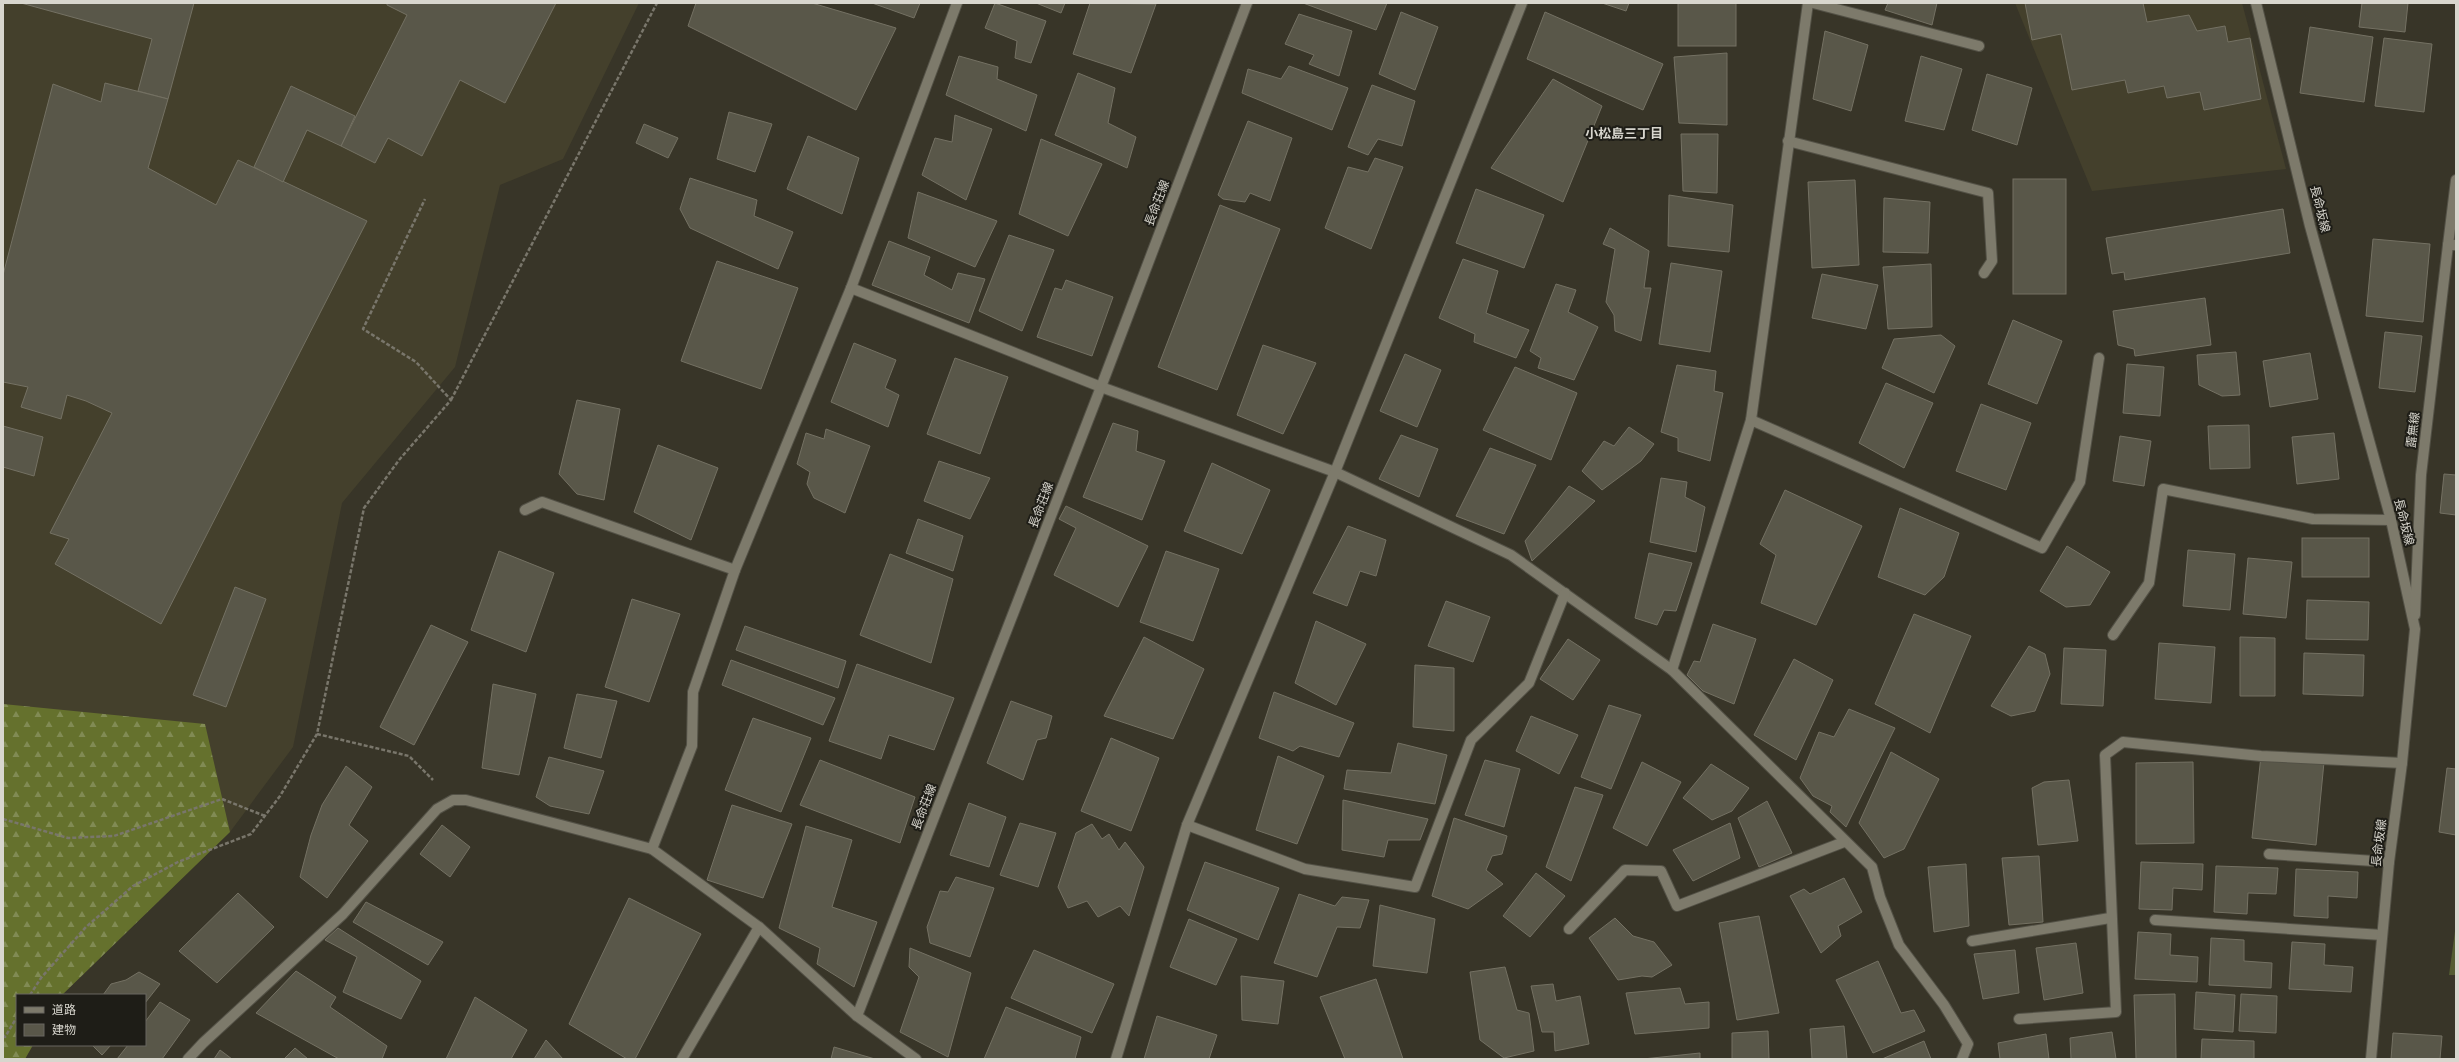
<svg xmlns="http://www.w3.org/2000/svg" width="2459" height="1062" font-family="'Playfair Display','Noto Sans JP',serif">
  <defs>
    <pattern id="forest-firs" width="22" height="20" patternUnits="userSpaceOnUse"><rect width="22" height="20" fill="#65712d"/><path d="M5 1l3.5 6h-7zM16 11l3.5 6h-7z" fill="#818b54"/></pattern>
  </defs>
  <rect width="100%" height="100%" fill="#383528"/>
  <g fill="#44402c">
    <path d="M3 3H639L563 159 500 185 455 367 342 503 293 747 230 832 62 995H17V1045H33L25 1059H3Z"/>
    <path d="M2015 3H2242L2286 169 2092 191Z"/>
  </g>
  <path fill="#535c32" d="M2456 924V975H2449Z"/>
  <path fill="url(#forest-firs)" d="M3 704 205 724 230 832 62 995H17V1045H33L25 1059H3Z"/>
  <g fill="#595749" stroke="#747163">
    <path d="M21 3H194L168 99 138 91 152 39Z"/>
    <path d="M387 3H556L505 103 460 80 422 156 388 138 375 163 341 146 407 15 387 5Z"/>
    <path d="M696 3H812L896 28 856 110 688 26Z"/>
    <path d="M872 3H920L914 18Z"/>
    <path d="M995 3 1046 21 1031 63 1015 58 1017 41 985 28Z"/>
    <path d="M1036 3H1065L1061 13Z"/>
    <path d="M1090 3 1156 4 1131 73 1073 54Z"/>
    <path d="M1303 3H1387L1376 30Z"/>
    <path d="M1602 3H1629L1626 11Z"/>
    <rect x="1678" y="3" width="58" height="43"/>
    <path d="M1888 3H1937L1932 25 1885 10Z"/>
    <path d="M2025 3H2143L2147 22 2189 15 2197 31 2225 26 2228 42 2250 38 2261 99 2204 110 2200 92 2167 98 2164 86 2128 93 2125 80 2072 90 2061 34 2032 40Z"/>
    <path d="M2362 3H2408L2405 32 2359 27Z"/>
    <path d="M1401 12 1438 27 1415 90 1379 74Z"/>
    <path d="M1545 12 1663 64 1643 110 1527 59Z"/>
    <path d="M1299 14 1352 31 1339 76 1309 64 1314 55 1285 44Z"/>
    <path d="M2310 27 2373 37 2364 102 2300 93Z"/>
    <path d="M1825 31 1868 45 1851 111 1813 99Z"/>
    <path d="M2384 38 2432 44 2424 112 2375 106Z"/>
    <path d="M1727 53V125L1679 123 1674 57Z"/>
    <path d="M959 56 998 67 997 79 1037 95 1026 131 946 95Z"/>
    <path d="M1921 56 1962 69 1944 130 1905 121Z"/>
    <path d="M1289 66 1348 88 1332 130 1242 93 1248 69 1281 79Z"/>
    <path d="M1078 73 1115 88 1108 123 1136 137 1127 168 1055 135Z"/>
    <path d="M1987 74 2032 88 2017 145 1972 130Z"/>
    <path d="M1553 79 1602 106 1563 202 1491 168Z"/>
    <path d="M105 83 168 99 148 168 216 205 238 160 367 221 161 624 55 564 69 539 50 533 112 413 86 401 67 395 61 419 21 407 28 387 3 382V275L53 84 101 102Z"/>
    <path d="M1372 85 1415 101 1402 146 1378 139 1368 155 1348 147Z"/>
    <path d="M291 86 355 116 341 146 307 130 283 182 254 167Z"/>
    <path d="M729 112 772 124 755 172 717 159Z"/>
    <path d="M955 115 992 129 966 200 922 175 935 138 952 142Z"/>
    <path d="M1248 121 1292 138 1270 201 1250 193 1245 202 1223 199 1218 195Z"/>
    <path d="M644 124 678 138 668 158 636 143Z"/>
    <path d="M1681 134H1718L1717 193 1683 191Z"/>
    <path d="M808 136 859 158 842 214 787 189Z"/>
    <path d="M1041 139 1102 164 1068 236 1019 214Z"/>
    <path d="M1375 158 1403 167 1371 249 1325 228 1348 167 1368 172Z"/>
    <path d="M690 178 757 200 754 216 793 232 778 269 690 228 680 209Z"/>
    <rect x="2013" y="179" width="53" height="115"/>
    <path d="M1855 180 1859 265 1812 268 1808 182Z"/>
    <path d="M1476 189 1544 215 1524 268 1456 243Z"/>
    <path d="M918 192 997 221 975 267 908 238Z"/>
    <path d="M1669 195 1733 205 1729 252 1668 246Z"/>
    <path d="M1884 198 1930 202 1928 253 1883 252Z"/>
    <path d="M1220 205 1280 229 1217 390 1158 367Z"/>
    <path d="M2283 209 2290 253 2125 280 2124 272 2112 274 2106 238Z"/>
    <path d="M1610 228 1649 251 1644 288H1651L1641 341 1615 331 1614 315 1606 302 1615 249 1603 244Z"/>
    <path d="M1009 235 1054 250 1022 331 979 311Z"/>
    <path d="M2373 239 2430 244 2423 322 2366 316Z"/>
    <path d="M889 241 930 257 924 275 952 290 958 273 985 279 969 323 872 285Z"/>
    <path d="M1463 259 1498 271 1486 313 1529 330 1516 358 1474 342 1475 334 1439 318Z"/>
    <path d="M717 261 798 288 761 389 681 361Z"/>
    <path d="M1671 263 1722 271 1710 352 1659 344Z"/>
    <path d="M1931 264 1932 327 1888 329 1883 267Z"/>
    <path d="M1822 274 1878 285 1866 329 1812 318Z"/>
    <path d="M1066 280 1113 297 1092 356 1037 337 1055 288 1062 290Z"/>
    <path d="M1556 284 1576 290 1568 312 1598 327 1574 380 1538 368 1541 358 1530 351Z"/>
    <path d="M2205 298 2211 345 2135 356 2134 349 2118 345 2113 311Z"/>
    <path d="M2013 320 2062 341 2037 404 1988 384Z"/>
    <path d="M2385 332 2422 336 2415 392 2379 388Z"/>
    <path d="M1941 335 1955 346 1934 393 1882 368 1894 339Z"/>
    <path d="M854 343 896 360 885 388 899 395 888 427 831 402Z"/>
    <path d="M1263 345 1316 363 1283 434 1237 415Z"/>
    <path d="M2236 352 2240 395 2222 396 2199 385 2197 355Z"/>
    <path d="M2310 353 2318 399 2270 407 2263 361Z"/>
    <path d="M1405 354 1441 370 1417 427 1380 411Z"/>
    <path d="M955 358 1008 377 980 454 927 434Z"/>
    <path d="M2127 364 2164 367 2160 416 2123 413Z"/>
    <path d="M1677 365 1716 371 1714 391 1723 393 1710 461 1678 451V438L1661 432Z"/>
    <path d="M1515 367 1577 393 1551 460 1483 430Z"/>
    <path d="M1886 383 1933 403 1904 468 1859 443Z"/>
    <path d="M577 400 620 409 604 500 577 494 559 474Z"/>
    <path d="M1981 404 2031 423 2006 490 1956 471Z"/>
    <path d="M1113 423 1138 431 1136 451 1165 461 1142 520 1083 497Z"/>
    <path d="M2249 425 2250 468 2210 469 2208 426Z"/>
    <path d="M3 426 43 437 34 476 3 467Z"/>
    <path d="M1629 427 1654 444 1641 461 1602 490 1582 471 1604 441 1614 446Z"/>
    <path d="M826 429 870 446 845 513 814 498 807 484 810 472 797 464 806 433 824 439Z"/>
    <path d="M2334 433 2339 479 2297 484 2292 437Z"/>
    <path d="M1401 435 1438 449 1419 497 1379 479Z"/>
    <path d="M2120 436 2151 441 2144 486 2113 481Z"/>
    <path d="M658 445 718 468 691 540 634 512Z"/>
    <path d="M1490 448 1536 465 1504 534 1456 516Z"/>
    <path d="M939 461 990 478 970 519 924 501Z"/>
    <path d="M1212 463 1270 490 1242 554 1184 531Z"/>
    <path d="M2444 474 2456 475V515L2440 513Z"/>
    <path d="M1661 478 1687 482 1685 497 1705 507 1696 552 1650 542Z"/>
    <path d="M1569 486 1595 501 1532 561 1525 541Z"/>
    <path d="M1785 490 1862 526 1816 625 1761 603 1776 555 1760 544Z"/>
    <path d="M1066 506 1148 546 1118 607 1054 575 1076 528 1059 519Z"/>
    <path d="M1900 508 1959 533 1944 577 1925 595 1878 577Z"/>
    <path d="M918 519 963 536 953 571 906 553Z"/>
    <path d="M1348 526 1386 540 1376 576 1360 571 1347 606 1313 593Z"/>
    <rect x="2302" y="538" width="67" height="39"/>
    <path d="M2067 546 2110 572 2090 605 2066 607 2040 591Z"/>
    <path d="M2188 550 2235 554 2230 610 2183 606Z"/>
    <path d="M499 551 554 573 526 652 471 630Z"/>
    <path d="M1166 551 1219 569 1193 641 1140 622Z"/>
    <path d="M1649 553 1692 563 1676 611 1664 610 1657 625 1635 618Z"/>
    <path d="M890 554 953 579 931 663 860 635Z"/>
    <path d="M2248 558 2292 562 2286 618 2243 614Z"/>
    <path d="M235 587 266 599 226 707 193 695Z"/>
    <path d="M632 599 680 614 649 702 605 687Z"/>
    <path d="M2307 600 2369 602 2368 640 2306 639Z"/>
    <path d="M1446 601 1490 617 1473 662 1428 646Z"/>
    <path d="M1914 614 1971 636 1930 733 1875 704Z"/>
    <path d="M1316 621 1366 644 1336 705 1295 683Z"/>
    <path d="M1713 624 1756 639 1734 704 1703 691 1687 675 1694 661 1700 662Z"/>
    <path d="M431 625 468 642 414 745 380 727Z"/>
    <path d="M745 626 846 661 838 688 736 650Z"/>
    <path d="M1144 637 1204 669 1173 739 1104 716Z"/>
    <path d="M2240 637 2275 638V696H2240Z"/>
    <path d="M1568 639 1600 660 1573 700 1540 679Z"/>
    <path d="M2159 643 2215 647 2211 703 2155 699Z"/>
    <path d="M2029 646 2045 654 2050 674 2035 711 2011 716 1991 706Z"/>
    <path d="M2064 648 2106 650 2103 706 2061 704Z"/>
    <path d="M2304 653 2364 655 2363 696 2303 694Z"/>
    <path d="M1794 659 1833 680 1796 760 1754 735Z"/>
    <path d="M731 660 835 698 823 725 722 685Z"/>
    <path d="M857 664 954 698 934 750 889 735 881 759 829 741Z"/>
    <path d="M1415 665 1454 668V731L1413 727Z"/>
    <path d="M493 684 536 694 519 775 482 768Z"/>
    <path d="M1274 692 1354 723 1339 757 1300 746 1293 751 1259 738Z"/>
    <path d="M577 694 617 701 601 758 564 748Z"/>
    <path d="M1011 701 1052 716 1046 738 1037 740 1023 780 987 763Z"/>
    <path d="M1609 705 1641 715 1611 789 1581 777Z"/>
    <path d="M1849 709 1895 728 1846 827 1830 812 1832 806 1813 796 1800 778 1819 732 1834 737Z"/>
    <path d="M1531 716 1578 735 1559 774 1516 751Z"/>
    <path d="M753 718 811 738 781 812 725 790Z"/>
    <path d="M1111 738 1159 758 1131 831 1081 811Z"/>
    <path d="M1398 743 1447 755 1435 804 1344 789 1347 770 1391 773Z"/>
    <path d="M1891 752 1939 779 1904 849 1884 858 1859 823Z"/>
    <path d="M1278 756 1324 776 1297 844 1256 830Z"/>
    <path d="M2261 756 2324 762 2316 845 2252 838Z"/>
    <path d="M549 757 604 771 589 814 550 806 536 797Z"/>
    <path d="M820 760 915 797 900 843 800 805Z"/>
    <path d="M1485 760 1520 769 1504 827 1465 815Z"/>
    <path d="M1642 762 1681 782 1647 846 1613 828Z"/>
    <path d="M2193 762 2194 843 2136 844V763Z"/>
    <path d="M1711 764 1749 788 1732 811 1712 820 1683 798Z"/>
    <path d="M346 766 372 787 349 825 368 841 327 898 300 877 311 835 322 805Z"/>
    <path d="M2447 768 2456 769V835L2439 832Z"/>
    <path d="M2069 780 2078 841 2038 845 2032 788 2044 782Z"/>
    <path d="M1575 787 1603 795 1571 881 1546 867Z"/>
    <path d="M1343 800 1428 819 1420 840H1388L1384 857 1342 850Z"/>
    <path d="M1767 801 1792 853 1759 867 1738 818Z"/>
    <path d="M969 803 1006 817 989 867 950 855Z"/>
    <path d="M732 805 792 824 763 898 707 880Z"/>
    <path d="M1454 818 1507 836 1502 854 1492 856 1486 870 1503 884 1468 909 1432 896Z"/>
    <path d="M1020 823 1056 833 1038 887 1000 875Z"/>
    <path d="M1730 823 1740 858 1693 881 1673 850Z"/>
    <path d="M1092 824 1102 839 1109 834 1119 850 1125 842 1144 867 1129 916 1120 906 1098 917 1087 901 1068 908 1058 887 1076 833Z"/>
    <path d="M442 825 470 847 450 877 420 854Z"/>
    <path d="M806 826 852 840 832 907 877 922 854 987 817 964 820 948 779 928Z"/>
    <path d="M2039 856 2043 922 2009 925 2002 858Z"/>
    <path d="M1205 862 1279 888 1258 940 1187 910Z"/>
    <path d="M2141 862 2203 864 2202 890 2173 888 2172 910 2139 909Z"/>
    <path d="M1966 864 1969 926 1934 932 1928 867Z"/>
    <path d="M2216 866 2278 868 2276 894 2248 893 2247 914 2214 912Z"/>
    <path d="M2296 869 2358 872 2357 898 2328 896V918L2294 916Z"/>
    <path d="M1536 873 1565 896 1530 937 1503 916Z"/>
    <path d="M956 877 994 888 970 957 930 943 927 927 940 891 948 892Z"/>
    <path d="M1844 878 1862 912 1838 926 1841 936 1821 953 1790 896 1804 889 1810 894Z"/>
    <path d="M238 893 274 927 217 983 179 951Z"/>
    <path d="M1299 894 1335 906 1342 897 1369 900 1360 928 1337 927 1317 977 1274 963Z"/>
    <path d="M629 898 701 934 635 1059H627L569 1024Z"/>
    <path d="M366 902 443 942 428 965 353 922Z"/>
    <path d="M1380 905 1435 919 1427 973 1373 966Z"/>
    <path d="M1759 916 1779 1013 1737 1020 1719 923Z"/>
    <path d="M1615 918 1633 936 1654 942 1672 965 1652 977 1642 976 1618 980 1589 938Z"/>
    <path d="M1189 919 1237 939 1216 985 1170 967Z"/>
    <path d="M338 928 421 981 401 1019 343 992 357 957 325 940Z"/>
    <path d="M2138 932 2171 934 2170 955 2198 957 2197 982 2135 979Z"/>
    <path d="M2211 938 2244 940V961L2272 963 2271 988 2209 985Z"/>
    <path d="M2292 942 2325 944 2324 965 2353 967 2351 992 2289 989Z"/>
    <path d="M2076 943 2083 993 2044 1000 2036 948Z"/>
    <path d="M910 948 971 973 948 1057 900 1032 919 977 909 967Z"/>
    <path d="M1034 950 1114 984 1092 1033 1011 998Z"/>
    <path d="M2015 950 2019 993 1983 999 1974 954Z"/>
    <path d="M1878 961 1901 1013 1914 1010 1925 1031 1873 1053 1836 980Z"/>
    <path d="M1505 967 1517 1010 1529 1013 1534 1051 1504 1058 1480 1040 1470 972Z"/>
    <path d="M296 971 336 997 330 1007 387 1046 382 1059H339L256 1013Z"/>
    <path d="M139 972 160 984 145 1003V995H103L111 984 126 980Z"/>
    <path d="M1241 976 1284 981 1278 1024 1242 1020Z"/>
    <path d="M1376 979 1403 1059H1345L1320 997Z"/>
    <path d="M1553 984 1556 1001 1580 996 1589 1044 1555 1051 1554 1032H1542L1531 986Z"/>
    <path d="M1680 988 1685 1004 1709 1002V1028L1635 1034 1626 993Z"/>
    <path d="M2196 992 2235 995 2233 1032 2194 1029Z"/>
    <path d="M2175 994 2176 1059H2136L2134 995Z"/>
    <path d="M2241 994 2277 996 2276 1033 2239 1031Z"/>
    <path d="M475 997 527 1030 511 1059H446Z"/>
    <path d="M160 1002 190 1020 162 1059H117L128 1045H145V1022Z"/>
    <path d="M1006 1007 1081 1037 1075 1059H984Z"/>
    <path d="M1157 1016 1217 1035 1209 1059H1144Z"/>
    <path d="M1844 1026 1847 1059H1812L1810 1029Z"/>
    <path d="M1768 1031 1769 1059H1732V1033Z"/>
    <path d="M2112 1032 2116 1059H2071L2070 1038Z"/>
    <path d="M2393 1033 2442 1036 2440 1059H2391Z"/>
    <path d="M2046 1034 2049 1059H2000L1998 1043Z"/>
    <path d="M2202 1039 2254 1041V1059H2201Z"/>
    <path d="M546 1040 563 1059H534Z"/>
    <path d="M1924 1041 1931 1059H1882Z"/>
    <path d="M92 1045H111L102 1055Z"/>
    <path d="M834 1047 875 1059H831Z"/>
    <path d="M295 1048 308 1059H284Z"/>
    <path d="M220 1050 232 1059H214Z"/>
    <path d="M1700 1053V1059H1643Z"/>
  </g>
  <g fill="none" stroke-linecap="round" stroke-linejoin="round">
    <defs>
      <g id="service">
        <path d="M1813 3 1979 46"/>
        <path d="M1788 141 1988 193 1992 261 1984 273"/>
        <path d="M2448 245 2456 180"/>
        <path d="M851 288 1101 387 1335 472 1511 555 1672 670 1872 867 1880 897 1899 945 1944 1005 1968 1044 1962 1059"/>
        <path d="M1751 420 2042 548 2080 482 2099 358"/>
        <path d="M525 510 542 502 735 570"/>
        <path d="M2113 635 2149 583 2163 489 2313 519 2391 520"/>
        <path d="M1672 670 1751 420 1808 3"/>
        <path d="M1187 825 1305 869 1415 887 1471 740 1529 683 1565 593"/>
        <path d="M2269 854 2389 862"/>
        <path d="M2155 920 2382 935"/>
        <path d="M1569 929 1625 870 1661 871 1677 906 1844 842"/>
        <path d="M1972 941 2110 918"/>
        <path d="M2019 1019 2116 1012 2105 755 2123 742 2261 756 2402 763"/>
        <path d="M188 1059 203 1043 343 914 437 809 453 800H466L652 849"/>
        <path d="M682 1059 759 927"/>
      </g>
      <g id="minor">
        <path d="M2256 3 2310 226 2391 520 2415 629 2402 763 2389 862 2371 1059"/>
        <path d="M2415 615 2421 475 2448 245H2456"/>
        <path d="M857 1016 1101 387 1247 3"/>
        <path d="M916 1059 857 1016 759 927 652 849 692 746 693 692 735 570 851 288 957 3"/>
        <path d="M1116 1059 1187 825 1335 472 1522 3"/>
      </g>
    </defs>
    <use href="#service" stroke="#535146" stroke-width="12"/>
    <use href="#minor" stroke="#535146" stroke-width="12"/>
    <g stroke="#79766b" stroke-width="2.5" stroke-dasharray="4 2" stroke-linecap="butt">
      <path d="M451 400 657 3"/>
      <path d="M317 734 409 756 433 780"/>
      <path d="M3 819 68 838 114 836 222 799 265 816"/>
      <path d="M30 995 41 978 86 927 133 886 178 862 251 834 280 796 317 734 364 508 399 460 451 400 416 362 363 329 425 199"/>
      <path d="M3 1035 5 1037 17 1017"/>
    </g>
    <use href="#service" stroke="#7d7a6b" stroke-width="10"/>
    <use href="#minor" stroke="#7d7a6b" stroke-width="10"/>
  </g>
  <g text-anchor="middle" stroke-width="4" stroke-linejoin="round" paint-order="stroke">
    <g font-size="12" fill="#d8d6ce" stroke="#1e1d17">
      <text transform="translate(1157 203) rotate(-69)" y="4">長命荘線</text>
      <text transform="translate(2320 209) rotate(76)" y="4">長命坂線</text>
      <text transform="translate(2413 430) rotate(-83)" y="4">露無線</text>
      <text transform="translate(1041 505) rotate(-69)" y="4">長命荘線</text>
      <text transform="translate(2404 522) rotate(76)" y="4">長命坂線</text>
      <text transform="translate(924 807) rotate(-69)" y="4">長命荘線</text>
      <text transform="translate(2379 843) rotate(-83)" y="4">長命坂線</text>
    </g>
    <g font-size="13" font-weight="bold" fill="#d8d6ce" stroke="#1e1d17">
      <text x="1624" y="138">小松島三丁目</text>
    </g>
  </g>
  <rect width="2459" height="1062" fill="none" stroke="#d8d6ce" stroke-width="8"/>
  <rect x="16" y="994" width="130" height="52" fill="#1e1d17" stroke="#686760"/>
  <rect x="24" y="1007" width="20" height="6" fill="#7d7a6b" stroke="#686760"/>
  <text x="52" y="1014" font-size="12" fill="#d8d6ce">道路</text>
  <rect x="24" y="1024" width="20" height="12" fill="#595749" stroke="#686760"/>
  <text x="52" y="1034" font-size="12" fill="#d8d6ce">建物</text>
</svg>
